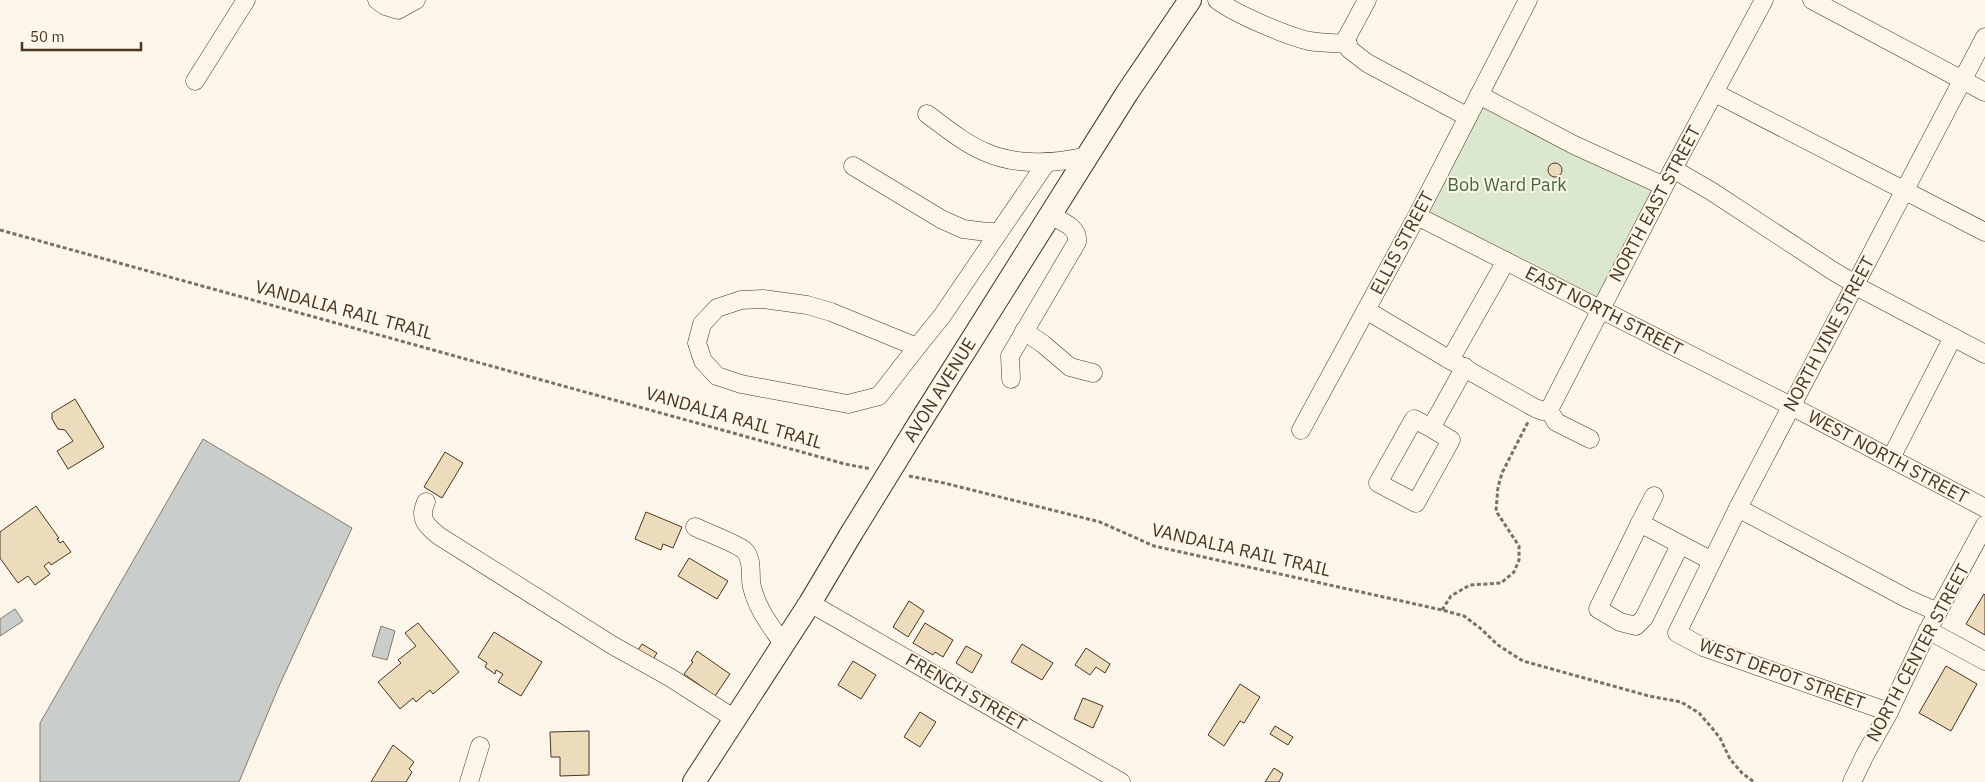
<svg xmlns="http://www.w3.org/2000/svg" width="1985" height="782" font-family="'IBM Plex Sans',sans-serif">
  <rect width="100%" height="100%" fill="#fbf6e9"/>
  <path fill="#dce7d0" stroke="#887966" d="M1477 98 1657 191 1598 301 1419 212Z"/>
  <g fill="#c9cecd" stroke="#887966">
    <path d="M203 439 352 528 279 686 239 782H40V723Z"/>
    <path d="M15 609 23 621 0 636V619Z"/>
    <path d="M381 626 395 631 387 660 372 656Z"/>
  </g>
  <g fill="#ecdcbc" stroke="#4a3520">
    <circle cx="1555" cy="170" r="7"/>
    <path d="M75 399 104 447 68 469 57 451 73 441 65 430 58 429 52 419V413Z"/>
    <path d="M445 452 463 463 442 498 424 487Z"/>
    <path d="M36 506 59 538 57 539 60 543 63 541 71 552 51 565 49 562 44 566 50 574 35 585 28 576 18 583 0 558V532Z"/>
    <path d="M646 512 682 527 673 548 663 544 661 550 635 539Z"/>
    <path d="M689 558 728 581 717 599 678 576Z"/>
    <path d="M1984 594 1985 595V635L1966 624Z"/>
    <path d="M909 601 924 611 908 637 893 627Z"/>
    <path d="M418 623 459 672 433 694 430 690 416 702 413 698 400 709 378 682 401 663 398 660 416 646 405 633Z"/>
    <path d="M925 623 953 640 943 657 935 652 933 655 913 643Z"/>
    <path d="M494 632 542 662 521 696 498 682 503 674 496 670 495 674 485 667 487 663 478 657Z"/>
    <path d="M642 644 657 653 651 663 636 653Z"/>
    <path d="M1022 644 1053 663 1042 680 1011 662Z"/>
    <path d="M966 646 982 655 972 673 956 663Z"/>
    <path d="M1086 648 1110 664 1105 673 1096 667 1090 675 1075 665Z"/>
    <path d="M697 651 730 674 715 696 684 674 693 662 691 661Z"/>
    <path d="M853 661 876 675 861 699 838 685Z"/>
    <path d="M1946 666 1977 684 1951 731 1919 713Z"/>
    <path d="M1240 684 1260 697 1244 723 1240 721 1224 746 1208 735Z"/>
    <path d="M1083 698 1103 706 1093 728 1074 719Z"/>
    <path d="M920 712 936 722 920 747 904 737Z"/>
    <path d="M1275 726 1293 737 1288 745 1270 734Z"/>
    <path d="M589 731V775L560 776V757H551L550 732Z"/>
    <path d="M393 745 414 762 409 769 412 772 406 782H371Z"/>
    <path d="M1274 768 1283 774 1279 782H1265Z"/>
  </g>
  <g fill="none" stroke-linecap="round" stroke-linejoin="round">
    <defs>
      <g id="minor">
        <path d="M377 0 385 6 398 10 416 0"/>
        <path d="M1217 0C1235 14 1287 36 1309 41 1322 43 1335 43 1348 44"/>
        <path d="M1367 0 1346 39 1349 49 1367 63 1468 117"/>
        <path d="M1812 0 1985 92"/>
        <path d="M195 81 246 0"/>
        <path d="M1715 93 1985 232"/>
        <path d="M1479 95 1574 145 1664 186"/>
        <path d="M927 114C946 128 964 143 985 152 1016 166 1055 164 1087 156"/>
        <path d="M853 166 941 219 963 229 987 232H999L1047 162"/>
        <path d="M1673 169 1711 191 1833 271 1855 284"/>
        <path d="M1417 216 1791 406 1985 508"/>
        <path d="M1506 261 1450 360 1535 408 1543 411 1549 410"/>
        <path d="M1854 285 1985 354"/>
        <path d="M1366 310 1450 360"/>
        <path d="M1024 331 1043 344 1070 367 1093 373"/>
        <path d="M917 347 831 312 807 305 763 299 741 300 717 308 702 324 697 343 703 361 717 376 741 384 848 404 879 396 917 347 942 316 999 232"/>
        <path d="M1011 379 1010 356 1077 242C1079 227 1062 222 1050 215"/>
        <path d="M1549 410 1673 169 1764 0"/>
        <path d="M1549 410 1556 422 1590 439"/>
        <path d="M1431 428 1414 419 1378 483 1416 503 1451 440 1431 428 1465 367"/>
        <path d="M1301 430 1417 216 1528 0"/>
        <path d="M1891 458 1953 337"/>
        <path d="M426 502C418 519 427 526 439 536L612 645 671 678 735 719"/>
        <path d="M1738 508 1908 599 1938 612"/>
        <path d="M1640 523 1654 496"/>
        <path d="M695 527C706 532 737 544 744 550 754 559 749 576 752 587 757 609 771 626 783 644"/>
        <path d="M1680 545 1644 618 1636 626 1620 622 1598 609 1640 523 1712 561"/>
        <path d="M810 603 1121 782"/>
        <path d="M1928 630 1985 661"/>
        <path d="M1889 712 1703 647 1677 633 1738 508 1985 37"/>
        <path d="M469 782 480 746"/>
        <path d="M1852 782 1865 755 1889 712 1928 630 1985 525"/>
      </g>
      <g id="major">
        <path d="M915 430 1127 93 1190 0"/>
        <path d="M694 782 810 603 851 534"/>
      </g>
    </defs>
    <use href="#minor" stroke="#4a3520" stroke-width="19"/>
    <use href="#major" stroke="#4a3520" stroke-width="24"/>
    <g stroke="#7f6f5c" stroke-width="3" stroke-dasharray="4 2.5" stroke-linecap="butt">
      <path d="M0 230 845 464 871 469"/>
      <path d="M909 476 944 483 1100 522 1154 546 1442 610 1464 616 1480 628 1498 645 1523 661 1649 696 1681 702 1699 713 1712 728 1720 738 1730 759 1742 773 1754 782"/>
      <path d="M1442 610 1451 596 1470 585 1501 583 1514 572 1519 560V546L1496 511 1498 487 1502 473 1528 422"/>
    </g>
    <use href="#minor" stroke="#fbf6e9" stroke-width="18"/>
    <use href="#major" stroke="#fbf6e9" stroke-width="22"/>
    <defs>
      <path id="major-bridge" d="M851 534 915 430"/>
    </defs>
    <use href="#major-bridge" stroke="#4a3520" stroke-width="24" stroke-linecap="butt"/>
    <use href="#major-bridge" stroke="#fbf6e9" stroke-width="22"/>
  </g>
  <g text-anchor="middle" stroke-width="4" stroke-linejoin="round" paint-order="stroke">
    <g font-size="18" fill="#436837" stroke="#fbf6e9">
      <text x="1507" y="191">Bob Ward Park</text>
    </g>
    <g font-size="18" fill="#4a3520" stroke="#fbf6e9">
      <text transform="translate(1655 204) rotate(-62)" y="6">NORTH EAST STREET</text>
      <text transform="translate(1402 243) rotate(-62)" y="6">ELLIS STREET</text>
      <text transform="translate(344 310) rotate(15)" y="6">VANDALIA RAIL TRAIL</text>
      <text transform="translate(1604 311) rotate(27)" y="6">EAST NORTH STREET</text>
      <text transform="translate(1829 334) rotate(-62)" y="6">NORTH VINE STREET</text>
      <text transform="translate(940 390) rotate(-58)" y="6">AVON AVENUE</text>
      <text transform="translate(734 418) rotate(16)" y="6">VANDALIA RAIL TRAIL</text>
      <text transform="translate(1888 457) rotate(28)" y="6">WEST NORTH STREET</text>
      <text transform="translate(1241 550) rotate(13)" y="6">VANDALIA RAIL TRAIL</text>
      <text transform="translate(1918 653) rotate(-62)" y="6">NORTH CENTER STREET</text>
      <text transform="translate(1782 674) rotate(20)" y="6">WEST DEPOT STREET</text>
      <text transform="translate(966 692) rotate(30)" y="6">FRENCH STREET</text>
    </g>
  </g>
  <path d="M22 42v8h119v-8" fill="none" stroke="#4a3520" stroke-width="2.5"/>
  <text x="30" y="42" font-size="15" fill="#4a3520" stroke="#fbf6e9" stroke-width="4" paint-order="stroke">50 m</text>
</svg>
